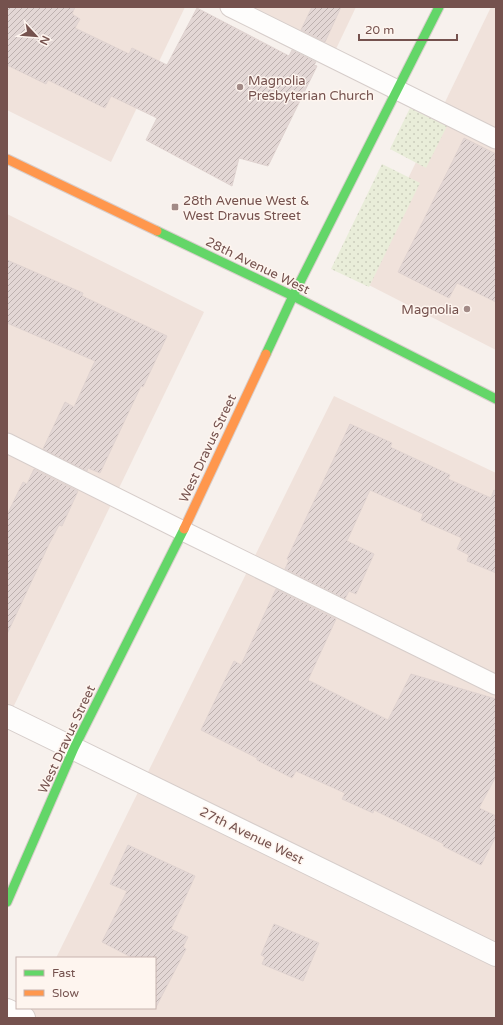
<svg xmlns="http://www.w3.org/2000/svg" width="503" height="1025" font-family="'Varela Round',sans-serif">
  <defs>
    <pattern id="grass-dots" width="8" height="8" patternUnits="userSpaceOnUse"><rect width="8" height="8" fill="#e9edd9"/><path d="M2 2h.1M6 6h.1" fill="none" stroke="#cbcdbc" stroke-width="1.8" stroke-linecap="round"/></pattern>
    <pattern id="building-hatch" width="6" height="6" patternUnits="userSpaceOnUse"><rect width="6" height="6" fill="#e3d7d5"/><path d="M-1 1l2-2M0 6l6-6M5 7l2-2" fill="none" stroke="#bdb1af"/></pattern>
  </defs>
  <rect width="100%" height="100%" fill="#f7f1ed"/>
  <g fill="#f0e2db">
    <path d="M7 7H185L111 162 7 110Z"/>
    <path d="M252 7H356L336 49Z"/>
    <path d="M491 7H496V350L359 280Z"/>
    <path d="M7 214 204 312 7 720Z"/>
    <path d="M334 396 496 473V1018H26L31 1008H155V958H56Z"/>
  </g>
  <g fill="url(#grass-dots)">
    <path d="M410 108 447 126 426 168 390 149Z"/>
    <path d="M382 164 420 183 369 287 331 269Z"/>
  </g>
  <g fill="url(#building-hatch)" stroke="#e0d3d0">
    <path d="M7 7H75L72 14 80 19 75 28 129 54 132 48 167 65 197 8 289 56 292 50 316 62 314 65 317 66 268 166 239 158 232 186 146 140 157 118 111 96 105 108 48 80 46 84 7 65Z"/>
    <path d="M312 7H341L325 42 301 30Z"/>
    <path d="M464 138 496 154V302L457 283 449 298 398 272Z"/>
    <path d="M7 260 83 293 82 296 167 336 143 387 141 386 100 473 88 468 87 471 43 449 65 402 74 407 95 361 7 323Z"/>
    <path d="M350 424 392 443 390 447 450 475 448 479 491 498 494 490 496 491V573L467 561 469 555 457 549 462 538 421 520 423 514 370 490 347 541 374 554 356 594 349 591 345 599 285 569 289 560 287 559Z"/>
    <path d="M34 469 78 491 62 526 59 525 49 544 7 634V515L23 482 27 484Z"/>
    <path d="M276 589 336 619 308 680 388 720 411 674 496 699V776L479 808 496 816V836L481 865 443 846 444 844 374 810 373 813 342 799 345 793 296 771 292 778 257 760V758L201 730 234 661 241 665Z"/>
    <path d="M128 845 195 876 171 929 188 937 183 947 186 949 155 1009V958H133L102 942 127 891 110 884Z"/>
    <path d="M274 924 319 943 303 981 262 964 265 957 261 955Z"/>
  </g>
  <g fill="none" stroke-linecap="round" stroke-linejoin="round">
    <defs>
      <g id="lane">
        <path d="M230 7 496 139"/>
        <path d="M7 443 183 531 496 685"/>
      </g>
      <g id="street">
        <path d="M7 716 496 955"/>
        <path d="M7 1010 24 1018"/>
      </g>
      <g id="fast">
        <path d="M157 231 293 296 496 399"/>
        <path d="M266 354 293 296 439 7"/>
        <path d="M7 902 74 748 184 529"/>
      </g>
      <g id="slow">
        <path d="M7 159 157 231"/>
        <path d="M184 529 266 354"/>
      </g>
    </defs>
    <use href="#lane" stroke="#d6cdca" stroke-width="21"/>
    <use href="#street" stroke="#d6cdca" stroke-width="24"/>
    <use href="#fast" stroke="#d8cecb" stroke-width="11"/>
    <use href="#slow" stroke="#d8cecb" stroke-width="11"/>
    <use href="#lane" stroke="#fefdfc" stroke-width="19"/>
    <use href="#street" stroke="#fefdfc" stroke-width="22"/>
    <use href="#fast" stroke="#63d668" stroke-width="9"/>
    <use href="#slow" stroke="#ff974d" stroke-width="9"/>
  </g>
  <g fill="#a28a86" stroke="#fef5ef" stroke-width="1.5">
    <circle cx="240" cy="87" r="4"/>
    <rect x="171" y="203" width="8" height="8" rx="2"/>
    <circle cx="467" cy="309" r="4"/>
  </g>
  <g text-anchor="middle" stroke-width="3" stroke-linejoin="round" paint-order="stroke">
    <g font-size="13" fill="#75524e" stroke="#fef5ef" text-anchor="start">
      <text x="248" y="85">Magnolia<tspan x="248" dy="15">Presbyterian Church</tspan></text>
      <text x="183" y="205">28th Avenue West &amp;<tspan x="183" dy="15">West Dravus Street</tspan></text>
      <text x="459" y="314" text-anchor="end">Magnolia</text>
    </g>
    <g font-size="13" fill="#75524e" stroke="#fef5ef">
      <text transform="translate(258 265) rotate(26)" y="5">28th Avenue West</text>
      <text transform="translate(207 448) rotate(-65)" y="5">West Dravus Street</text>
      <text transform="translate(66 739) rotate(-65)" y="5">West Dravus Street</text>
      <text transform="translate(252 835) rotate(26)" y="5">27th Avenue West</text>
    </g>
  </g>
  <rect width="503" height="1025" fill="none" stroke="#75524e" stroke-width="16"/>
  <rect x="16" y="957" width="140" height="52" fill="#fef5ef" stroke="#c7b4af"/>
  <rect x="24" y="970" width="20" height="6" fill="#63d668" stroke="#c7b4af"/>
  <text x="52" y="977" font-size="12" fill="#75524e">Fast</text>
  <rect x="24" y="990" width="20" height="6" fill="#ff974d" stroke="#c7b4af"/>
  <text x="52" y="997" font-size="12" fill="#75524e">Slow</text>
  <g transform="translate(36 36) rotate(116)" stroke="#fef5ef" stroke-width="3" paint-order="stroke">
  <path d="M0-3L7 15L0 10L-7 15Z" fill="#75524e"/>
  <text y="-6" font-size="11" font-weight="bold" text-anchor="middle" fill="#75524e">N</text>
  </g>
  <path d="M359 34v6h98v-6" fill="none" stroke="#75524e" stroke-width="2"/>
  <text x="365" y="34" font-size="12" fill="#75524e" stroke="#fef5ef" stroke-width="3" paint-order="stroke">20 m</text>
</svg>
